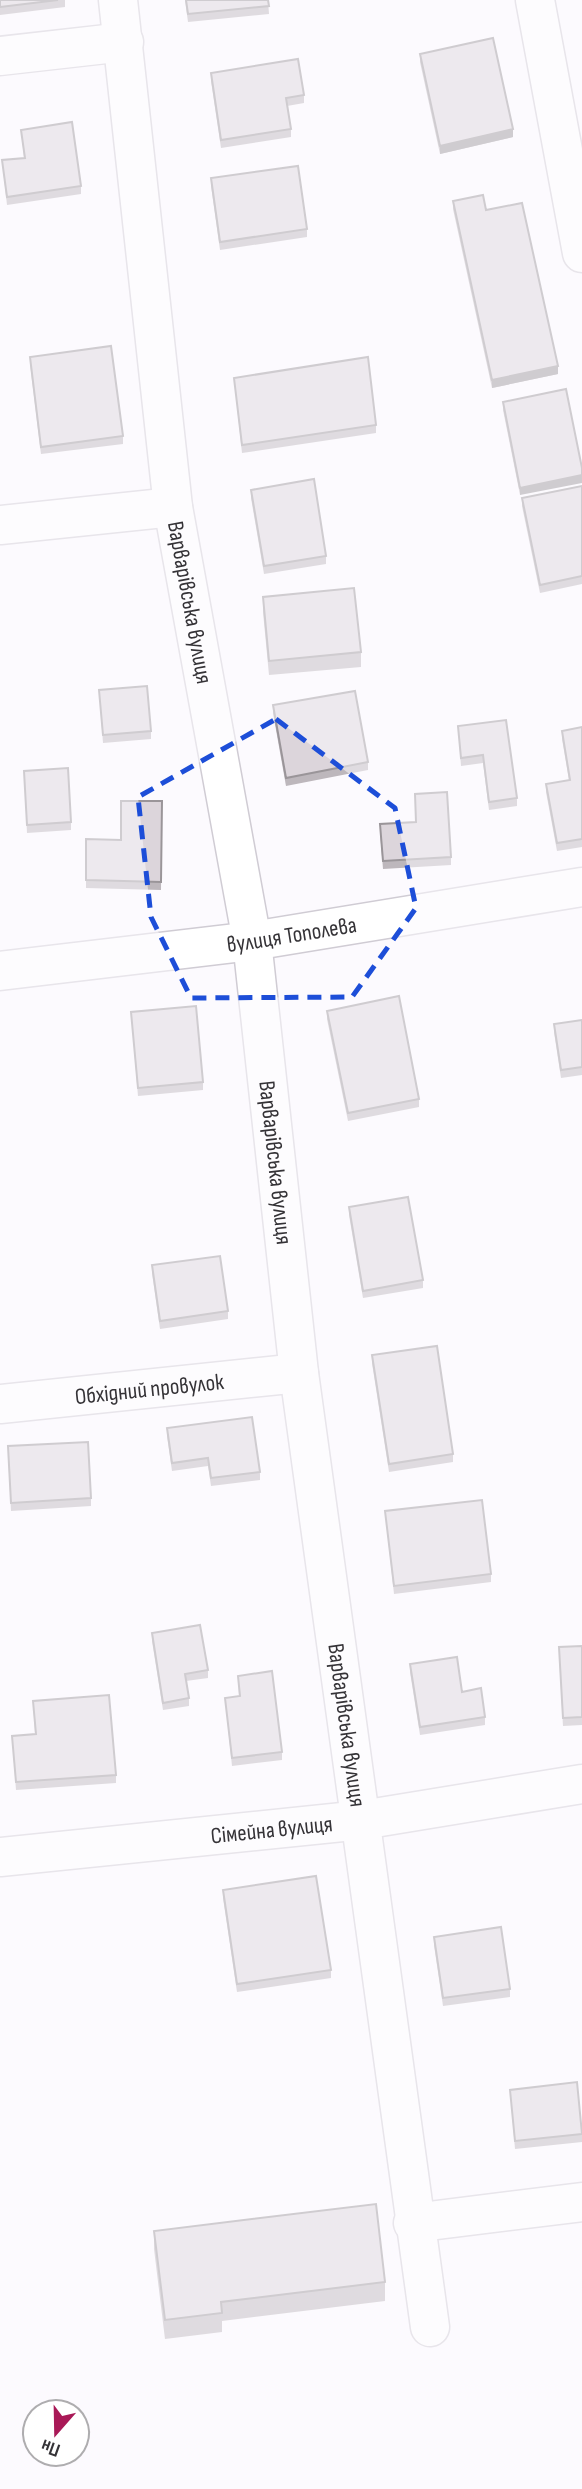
<svg xmlns="http://www.w3.org/2000/svg" width="582" height="2489" font-family="'Sofia Sans Condensed',sans-serif">
  <rect width="100%" height="100%" fill="#fcfafe"/>
  <g fill="none" stroke-linecap="round" stroke-linejoin="round">
    <defs>
      <g id="minor">
        <path id="s1" d="M118 0 173 507 252 941 299 1373 430 2327"/>
        <path d="M535 0 582 253"/>
        <path d="M0 56 124 42"/>
        <path d="M0 525 173 507"/>
        <path id="s2" d="M0 1404 299 1373"/>
        <path id="s3" d="M0 1857 362 1820 582 1784"/>
        <path d="M413 2223 582 2202"/>
      </g>
      <g id="tertiary">
        <path id="s4" d="M0 971 252 941 582 887"/>
      </g>
    </defs>
    <use href="#minor" stroke="#d0ccd4" stroke-width="41"/>
    <use href="#tertiary" stroke="#d0ccd4" stroke-width="41"/>
    <use href="#minor" stroke="#fff" stroke-width="38"/>
    <use href="#tertiary" stroke="#fff" stroke-width="38"/>
  </g>
  <g fill="#bdb7bc">
    <path d="M0 0H65V7L0 15Z"/>
    <path d="M185 0H268L269 14 188 22Z"/>
    <path d="M420 54 513 137 440 154 420 62Z"/>
    <path d="M211 73 304 95V103L287 106 291 129V137L221 148 211 81Z"/>
    <path d="M21 130 81 186V194L7 205 2 160 24 158Z"/>
    <path d="M211 178 307 229V237L220 250 211 186Z"/>
    <path d="M453 201 486 210 558 374 492 388 453 209Z"/>
    <path d="M30 357 123 436V444L41 454 30 364Z"/>
    <path d="M234 378 376 425V433L242 453Z"/>
    <path d="M566 389 520 495 503 410V402Z"/>
    <path d="M582 486V584L540 593 522 506V498Z"/>
    <path d="M251 490 326 556V564L264 574 251 498Z"/>
    <path d="M263 597 361 652V667L269 675 263 612Z"/>
    <path d="M99 690 151 731V739L103 743Z"/>
    <path d="M273 705 368 762V770L286 786 273 713Z"/>
    <path d="M506 720 517 798V806L489 810 483 763 461 766 458 726Z"/>
    <path d="M582 727V847L557 851 546 792V784L569 780 562 739V731Z"/>
    <path d="M24 771 71 822V830L27 833Z"/>
    <path d="M415 794 451 857V865L383 869 380 832 416 822Z"/>
    <path d="M162 801 161 890 86 888V839L121 840Z"/>
    <path d="M327 1011 419 1099V1107L348 1121 327 1019Z"/>
    <path d="M131 1012 203 1082V1090L138 1096Z"/>
    <path d="M582 1020V1075L561 1078 554 1032V1024Z"/>
    <path d="M349 1207 423 1280V1288L363 1298 349 1215Z"/>
    <path d="M152 1265 228 1311V1319L160 1329 152 1273Z"/>
    <path d="M372 1355 453 1454V1462L389 1472 372 1363Z"/>
    <path d="M167 1428 260 1472V1480L211 1486 208 1466 172 1471 167 1436Z"/>
    <path d="M8 1454 91 1498V1506L11 1511Z"/>
    <path d="M385 1511 491 1574V1582L394 1594Z"/>
    <path d="M152 1633 208 1670V1678L186 1681 189 1698V1706L163 1710 152 1641Z"/>
    <path d="M582 1646V1725L563 1726 559 1655Z"/>
    <path d="M410 1664 462 1692 485 1717V1725L420 1735 410 1672Z"/>
    <path d="M238 1676 282 1752V1760L232 1766 225 1698 239 1697Z"/>
    <path d="M33 1701 116 1775V1783L16 1790 12 1736 35 1734Z"/>
    <path d="M223 1890 331 1970V1978L237 1992 223 1898Z"/>
    <path d="M434 1937 510 1989V1997L443 2006 434 1945Z"/>
    <path d="M510 2090 582 2126V2142L515 2149Z"/>
    <path d="M154 2231 385 2282V2301L222 2321V2332L165 2339 154 2249Z"/>
  </g>
  <g fill="#9a9599">
    <path d="M513 129V137L440 154V146Z"/>
    <path d="M558 366V374L492 388V380Z"/>
    <path d="M582 475V483L520 495V488Z"/>
  </g>
  <g fill="#dcd5db" stroke="#9a9599" stroke-width="2">
    <path d="M0 0H58L0 7Z"/>
    <path d="M186 0H268L269 6 188 14Z"/>
    <path d="M493 38 513 129 440 146 420 54Z"/>
    <path d="M298 59 304 95 286 98 291 129 221 140 211 73Z"/>
    <path d="M72 122 81 186 7 197 2 160 25 158 21 130Z"/>
    <path d="M298 166 307 229 220 242 211 178Z"/>
    <path d="M483 195 486 210 522 203 558 366 492 380 453 201Z"/>
    <path d="M111 346 123 436 41 447 30 357Z"/>
    <path d="M368 357 376 425 242 445 234 378Z"/>
    <path d="M566 389 582 468V475L520 488 503 402Z"/>
    <path d="M314 479 326 556 264 566 251 490Z"/>
    <path d="M582 486V576L540 585 522 498Z"/>
    <path d="M354 588 361 652 269 661 263 597Z"/>
    <path d="M147 686 151 731 103 735 99 690Z"/>
    <path d="M355 691 368 762 286 778 273 705Z"/>
    <path d="M506 720 517 798 489 802 483 755 461 758 458 726Z"/>
    <path d="M582 727V839L557 843 546 784 570 780 562 731Z"/>
    <path d="M68 768 71 822 27 825 24 771Z"/>
    <path d="M447 792 451 857 383 861 380 824 416 822 415 794Z"/>
    <path d="M121 801H162L161 882 86 880V839L121 840Z"/>
    <path d="M399 996 419 1099 348 1113 327 1011Z"/>
    <path d="M196 1006 203 1082 138 1088 131 1012Z"/>
    <path d="M582 1020V1067L561 1070 554 1024Z"/>
    <path d="M408 1197 423 1280 363 1291 349 1207Z"/>
    <path d="M220 1256 228 1311 160 1321 152 1265Z"/>
    <path d="M437 1346 453 1454 389 1464 372 1355Z"/>
    <path d="M252 1417 260 1472 211 1478 208 1458 172 1463 167 1428Z"/>
    <path d="M88 1442 91 1498 11 1503 8 1446Z"/>
    <path d="M482 1500 491 1574 394 1586 385 1511Z"/>
    <path d="M200 1625 208 1670 185 1674 189 1698 163 1703 152 1633Z"/>
    <path d="M582 1646V1717L563 1718 559 1647Z"/>
    <path d="M457 1657 462 1692 481 1688 485 1717 420 1727 410 1664Z"/>
    <path d="M272 1671 282 1752 232 1758 225 1698 240 1696 238 1676Z"/>
    <path d="M109 1695 116 1775 16 1782 12 1736 36 1734 33 1701Z"/>
    <path d="M316 1876 331 1970 237 1984 223 1890Z"/>
    <path d="M501 1927 510 1989 443 1998 434 1937Z"/>
    <path d="M577 2082 582 2134 515 2141 510 2090Z"/>
    <path d="M376 2204 385 2282 221 2302 222 2313 165 2320 154 2231Z"/>
  </g>
  <path d="M0 0H582V2489H0ZM276 719 395 808 416 908 352 997 191 998 151 917 138 797Z" fill="#fcfafe" fill-opacity=".55" fill-rule="evenodd"/>
  <path fill="none" stroke="#1d4ed8" stroke-width="5" stroke-dasharray="14 9" stroke-linejoin="round" d="M276 719 395 808 416 908 352 997 191 998 151 917 138 797Z"/>
  <g text-anchor="middle" stroke-width="7" stroke-linejoin="round" paint-order="stroke">
    <g font-size="23" fill="#353337" stroke="#fff">
      <text dy="8" stroke="none"><textPath href="#s1" startOffset="607">Варварівська вулиця</textPath></text>
      <text dy="8" stroke="none"><textPath href="#s4" startOffset="294">вулиця Тополева</textPath></text>
      <text dy="8" stroke="none"><textPath href="#s1" startOffset="1174">Варварівська вулиця</textPath></text>
      <text dy="8" stroke="none"><textPath href="#s2" startOffset="150">Обхідний провулок</textPath></text>
      <text dy="8" stroke="none"><textPath href="#s1" startOffset="1741">Варварівська вулиця</textPath></text>
      <text dy="8" stroke="none"><textPath href="#s3" startOffset="273">Сімейна вулиця</textPath></text>
    </g>
  </g>
  <g transform="translate(56 2433) rotate(200)"><circle r="33" fill="#ffffff" stroke="#aeadaf" stroke-width="2"/>
  <path d="M0-5L12 26L0 18L-12 26Z" fill="#a91957"/>
  <text y="-10" font-size="19" font-weight="bold" text-anchor="middle" fill="#353337">Пн</text>
  </g>
</svg>
